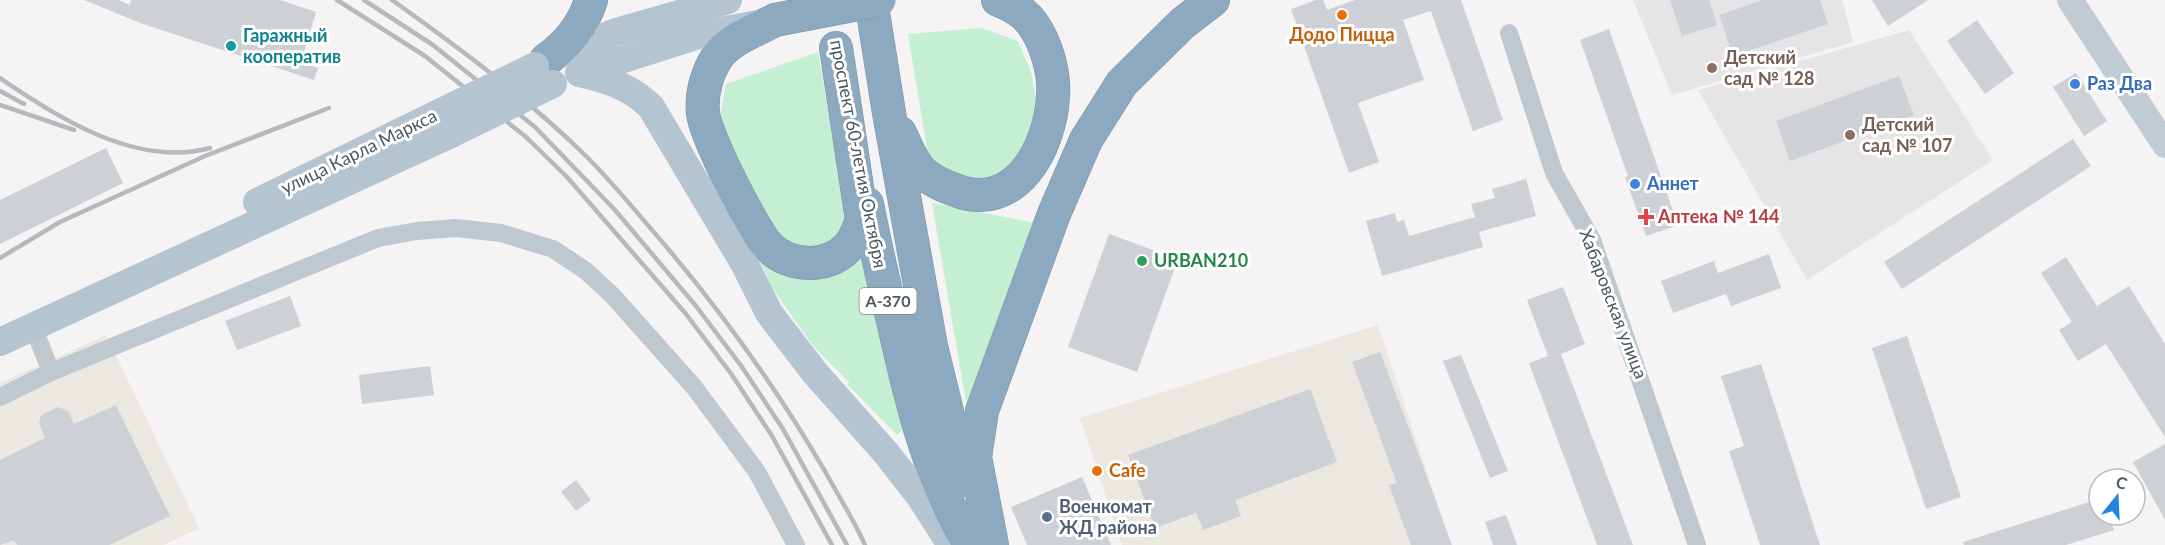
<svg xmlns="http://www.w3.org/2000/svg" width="2165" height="545" font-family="Lato,sans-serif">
  <rect width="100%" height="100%" fill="#f5f3f3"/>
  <g fill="#eae8e1">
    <path d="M1378 325 1451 545H1122L1080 418Z"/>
    <path d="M106 335 199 528 164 545H0V383Z"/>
  </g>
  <g fill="#e6e4e5">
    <path d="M1633 0H1842L1853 42 1672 95Z"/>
    <path d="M1909 30 1993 160 1807 280 1698 90Z"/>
  </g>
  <g fill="#c5efd2">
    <path d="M982 28 1018 41 1031 72 1039 113 1020 157 996 180 968 183 929 160 908 34Z"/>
    <path d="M818 52 848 226 825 250 799 251 771 233 741 173 720 117 726 84Z"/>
    <path d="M932 203 1041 224 967 408Z"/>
    <path d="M859 250 889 377 904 425V429L897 435 848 385 849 382 814 347 770 285C768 274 761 267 757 257Z"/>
  </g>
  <g fill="#cdd0d5">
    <path d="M84 0H118L130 5 131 0H280L316 12 301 62 318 68 314 80 143 24Z"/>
    <path d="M1316 0H1323L1327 10 1355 0H1461L1503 120 1473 131 1431 11 1403 20 1424 80 1358 103 1379 162 1349 173 1291 9Z"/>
    <path d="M1670 0H1709L1717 25 1682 36Z"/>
    <path d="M1763 0H1820L1828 24 1733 56 1719 15Z"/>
    <path d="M1872 0H1928L1888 26Z"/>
    <path d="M1977 20 2014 73 1985 94 1947 41Z"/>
    <path d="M1609 29 1678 225 1646 236 1625 177 1628 176 1580 40Z"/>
    <path d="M2076 73 2107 121 2084 136 2053 87Z"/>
    <path d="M1899 76 1914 115 1790 161 1776 121Z"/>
    <path d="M2073 139 2091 166 1902 289 1884 262Z"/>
    <path d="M106 148 123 183 0 244V200Z"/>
    <path d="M1526 179 1536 216 1479 232 1483 247 1382 276 1366 221 1395 213 1397 222 1404 220 1409 236 1475 217 1471 204 1495 198 1492 189Z"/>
    <path d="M1109 234 1178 259 1137 372 1068 347Z"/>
    <path d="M1769 254 1781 288 1731 306 1726 294 1673 313 1661 281 1714 261 1718 273Z"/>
    <path d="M2066 257 2097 306 2129 286 2165 344V437L2106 344 2078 361 2059 330 2072 322 2041 273Z"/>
    <path d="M1563 287 1585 344 1561 354 1633 545H1597L1529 363 1548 356 1527 300Z"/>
    <path d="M290 296 301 326 237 350 225 321Z"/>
    <path d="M1907 336 1961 497 1926 509 1872 348Z"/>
    <path d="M1380 352 1420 458 1452 545H1411L1389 485 1397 483 1352 362Z"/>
    <path d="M1461 355 1508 471 1490 478 1443 361Z"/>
    <path d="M1761 364 1820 545H1760L1729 451 1744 446 1721 376Z"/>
    <path d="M430 366 434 395 362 404 359 375Z"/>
    <path d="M1310 389 1337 462 1235 500 1241 516 1203 530 1196 513 1155 528 1128 455Z"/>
    <path d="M116 405 170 516 109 545H17L14 540 0 545V460L45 438 39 424 41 415 58 407 68 411 74 424Z"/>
    <path d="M2165 444V520L2133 462Z"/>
    <path d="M1082 477 1111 545H1027L1011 507Z"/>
    <path d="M576 480 591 500 576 511 561 492Z"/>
    <path d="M2099 499V515H2109L2114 530 2066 545H1964L1963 542Z"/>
    <path d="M1506 515 1517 545H1493L1485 522Z"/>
  </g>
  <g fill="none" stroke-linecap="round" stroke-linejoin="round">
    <defs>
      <g id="highway">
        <path d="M871 0 889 113 931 346 953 436 967 480"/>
        <path d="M775 20C757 30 730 39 718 56 707 72 701 94 703 113 705 135 753 230 769 247 790 267 827 269 847 248 855 241 858 230 862 220L836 48"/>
        <path d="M546 60C568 44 583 26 591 0"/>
        <path d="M900 133C905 144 910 156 917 166 925 178 941 185 955 190 1015 214 1050 148 1053 97 1055 73 1046 42 1032 23 1024 12 1011 5 998 0"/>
        <path d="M867 204C875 244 884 285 894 325 911 401 929 478 970 545"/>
        <path d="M992 545 975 457 982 411 1054 214 1086 140 1122 83 1183 23 1213 0"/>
      </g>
    </defs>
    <use href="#highway" stroke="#7894ab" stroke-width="34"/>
    <g stroke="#bfc8ce" stroke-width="18">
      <path d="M1509 33 1554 173 1592 240 1697 545"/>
      <path d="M33 326 51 372"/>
      <path d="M0 397 51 372 378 238 417 231 456 228 501 233 553 249 586 271 613 296 694 387 757 472 796 545"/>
    </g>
    <path stroke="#c0cbd3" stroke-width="26" d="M2070 0 2165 145"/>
    <g stroke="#b4c4d0" stroke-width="28">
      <path d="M553 57 616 32 728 0"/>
      <path d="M579 73C607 79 631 87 651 107L744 263 769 313 815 373 886 453 919 495 951 545"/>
      <path d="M580 73 699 35 758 24"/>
      <path d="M257 202 441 112"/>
      <path d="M0 342 451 134"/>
    </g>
    <use href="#highway" stroke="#8da9bf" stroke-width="33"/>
    <g stroke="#b5b9bd" stroke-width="4.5">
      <path d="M337 0 425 56 526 137 567 177 686 314 732 375 772 436 832 545"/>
      <path d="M364 0 433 45 535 127 615 210 696 306 742 367 783 429 847 545"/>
      <path d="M392 0C459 48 527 98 586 156 614 184 639 215 664 244 725 316 779 392 826 473 839 497 854 520 865 545"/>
      <path d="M0 78C58 118 137 168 210 148"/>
      <path d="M0 91 24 104"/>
      <path d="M0 105 74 130"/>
      <path d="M0 258 60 222 205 156 329 108"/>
    </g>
    <defs>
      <path id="highway-bridge" d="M775 20 879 0"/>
    </defs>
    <use href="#highway-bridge" stroke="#7894ab" stroke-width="34" stroke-linecap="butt"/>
    <g stroke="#b4c4d0" stroke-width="28">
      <path d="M441 112 535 66"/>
      <path d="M451 134 553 84"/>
    </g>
    <use href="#highway-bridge" stroke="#8da9bf" stroke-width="33"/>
  </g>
  <g fill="#e8710a" stroke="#fff" stroke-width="2">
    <circle cx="1342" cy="15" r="6"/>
    <circle cx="1097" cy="471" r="6"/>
  </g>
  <circle fill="#0f9aa8" stroke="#fff" stroke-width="2" cx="231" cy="46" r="6"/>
  <g fill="#8d6e63" stroke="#fff" stroke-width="2">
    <circle cx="1712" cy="68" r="6"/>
    <circle cx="1850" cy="135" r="6"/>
  </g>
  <g fill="#3f7fe0" stroke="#fff" stroke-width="2">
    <circle cx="2075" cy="84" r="6"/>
    <circle cx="1635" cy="184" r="6"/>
  </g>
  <path fill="#e0444e" stroke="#fff" stroke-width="2" d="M1643 208h6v6h6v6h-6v6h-6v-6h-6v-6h6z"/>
  <circle fill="#2e9e5b" stroke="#fff" stroke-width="2" cx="1142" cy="261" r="6"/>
  <circle fill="#5c6f8a" stroke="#fff" stroke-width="2" cx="1047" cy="517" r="6"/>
  <g text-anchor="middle" stroke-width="6" stroke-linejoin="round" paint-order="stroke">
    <rect fill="#fff" stroke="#818a90" stroke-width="1.5" x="859.5" y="288" width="57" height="26" rx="4.5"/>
    <g font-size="16" font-weight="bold" fill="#4b5860">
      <text x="888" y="307">А-370</text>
    </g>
    <g font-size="18" font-weight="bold" fill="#c56008" stroke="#fff">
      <text x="1342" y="41">Додо Пицца</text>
      <text x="1109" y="477" text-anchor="start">Cafe</text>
    </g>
    <g font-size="18" font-weight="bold" fill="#0d838f" stroke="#fff" text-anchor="start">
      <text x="243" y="42">Гаражный<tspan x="243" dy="21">кооператив</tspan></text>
    </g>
    <g font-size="18" font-weight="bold" fill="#785e54" stroke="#fff" text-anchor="start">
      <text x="1724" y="64">Детский<tspan x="1724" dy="21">сад № 128</tspan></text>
      <text x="1862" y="131">Детский<tspan x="1862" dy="21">сад № 107</tspan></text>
    </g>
    <g font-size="18" font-weight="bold" fill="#366cbe" stroke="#fff" text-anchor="start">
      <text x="2087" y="90">Раз Два</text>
      <text x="1647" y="190">Аннет</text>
    </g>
    <g font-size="18" fill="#4b5860" stroke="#fff">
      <text transform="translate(359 152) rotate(-26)" y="6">улица Карла Маркса</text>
      <text transform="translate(858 154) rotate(79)" y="6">проспект 60-летия Октября</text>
      <text transform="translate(1613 304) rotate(69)" y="6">Хабаровская улица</text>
    </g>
    <g font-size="18" font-weight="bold" fill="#be3a42" stroke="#fff" text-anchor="start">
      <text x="1658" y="223">Аптека № 144</text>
    </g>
    <g font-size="18" font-weight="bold" fill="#27864d" stroke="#fff" text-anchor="start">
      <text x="1154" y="267">URBAN210</text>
    </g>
    <g font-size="18" font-weight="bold" fill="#4e5e75" stroke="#fff" text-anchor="start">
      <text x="1059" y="513">Военкомат<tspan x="1059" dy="21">ЖД района</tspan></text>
    </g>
  </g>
  <g transform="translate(2117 497) rotate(18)"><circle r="28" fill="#ffffff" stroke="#b7bcbf" stroke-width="1.5"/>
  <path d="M0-4.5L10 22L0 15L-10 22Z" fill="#2284e0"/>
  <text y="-9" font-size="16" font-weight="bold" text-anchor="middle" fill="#4b5860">С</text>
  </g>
</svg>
